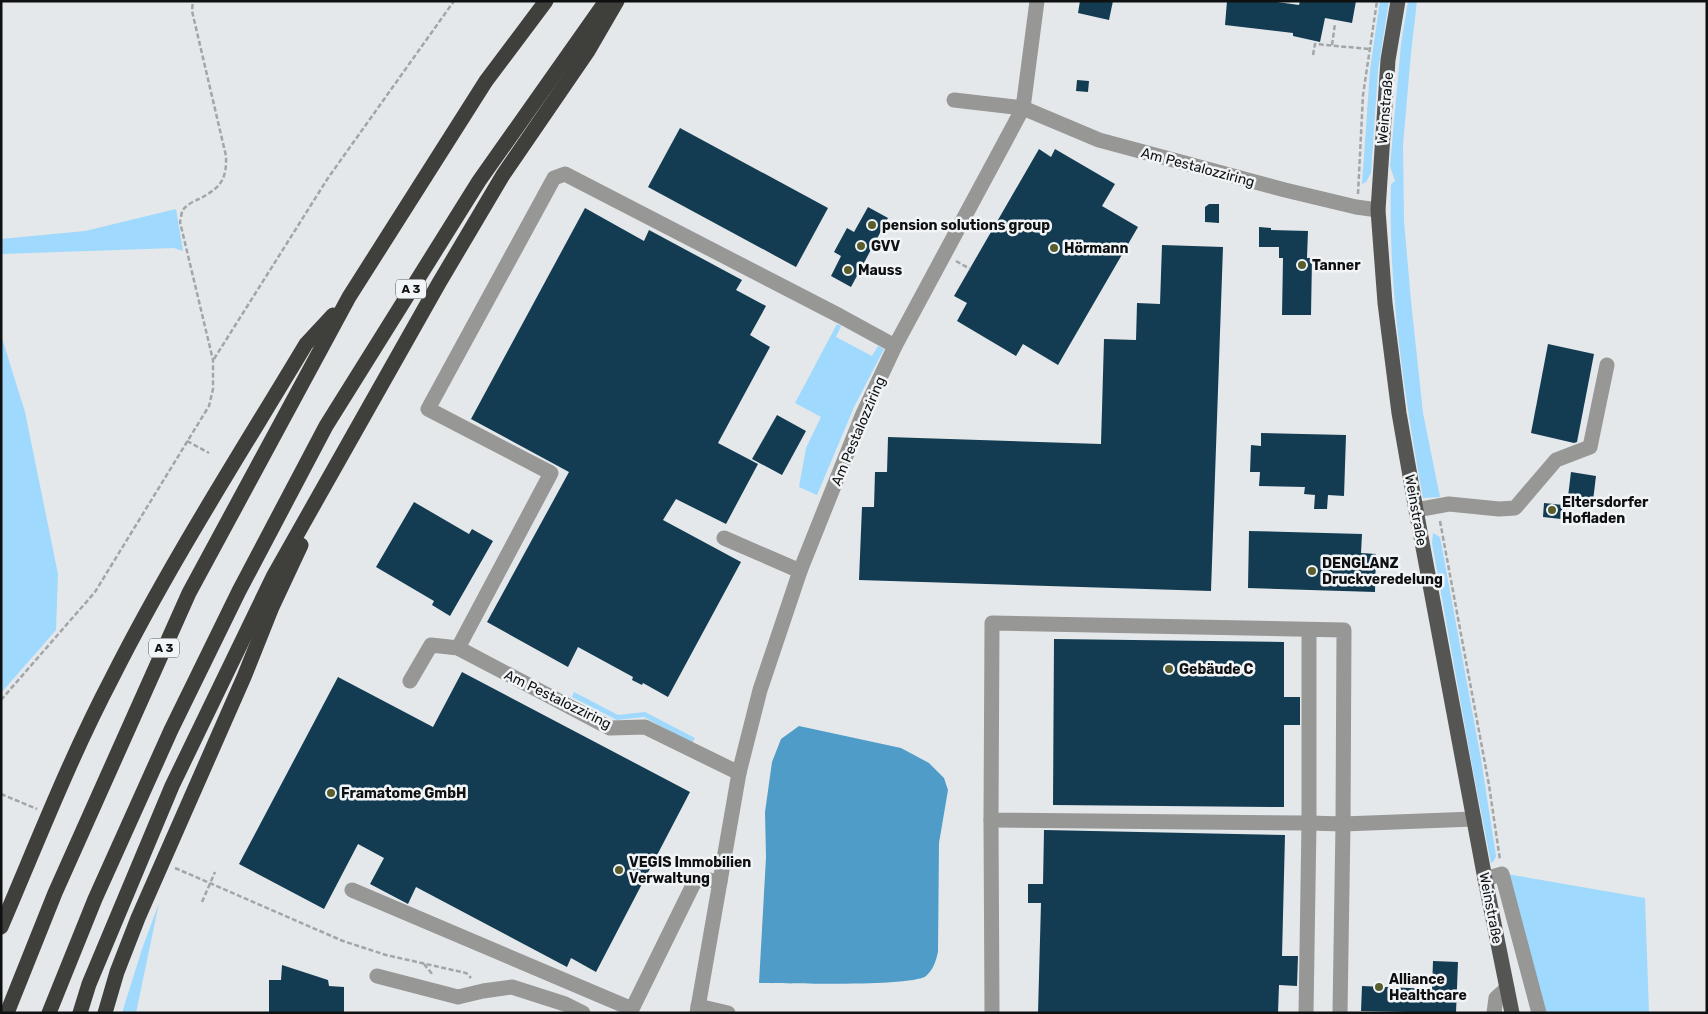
<svg xmlns="http://www.w3.org/2000/svg" width="1708" height="1014" font-family="Rubik,sans-serif">
  <rect width="100%" height="100%" fill="#e4e8ea"/>
  <g fill="#9fd9fd">
    <path d="M1380 1H1389L1378 70 1371 173 1366 182 1362 184 1370 70Z"/>
    <path d="M1408 1H1417L1411 53 1403 145 1404 221 1411 301 1423 413 1440 497 1423 498C1404 394 1388 289 1391 184L1395 181 1390 166 1401 44Z"/>
    <path d="M176 209 183 251 174 248 1 254V239L85 231Z"/>
    <path d="M837 324 841 326 836 337 872 356 878 346 884 349 854 407 817 495 799 487 806 448 821 417 795 403Z"/>
    <path d="M1 335 25 412 58 574 56 630 1 693Z"/>
    <path d="M1433 533 1440 537 1481 759 1496 856 1494 861 1491 863 1471 760 1432 543Z"/>
    <path d="M574 692 618 715 645 712 695 738 692 743 644 717 617 720 572 697Z"/>
    <path d="M1507 874 1645 898 1649 1013H1544Z"/>
    <path d="M159 903 136 1013H122L142 949Z"/>
  </g>
  <path fill="#509cc8" d="M799 726 901 748 929 763 944 778 948 790 939 843 938 952C936 961 933 970 926 976 911 987 786 983 759 983L766 857 765 812 772 762 781 739Z"/>
  <g fill="#133c53">
    <path d="M1080 1H1113L1109 20 1078 13Z"/>
    <path d="M1227 1H1270L1299 5 1300 1H1356L1352 23 1325 18 1320 42 1293 36V33L1225 25Z"/>
    <path d="M1077 80 1089 81 1088 92 1076 91Z"/>
    <path d="M680 128 828 208 796 267 648 187Z"/>
    <path d="M1039 149 1051 157 1055 149 1115 184 1102 206 1138 227 1058 365 1023 344 1016 356 957 321 967 303 954 296Z"/>
    <path d="M1209 204H1219V223L1205 222V207Z"/>
    <path d="M868 207 888 218 851 287 831 276 841 256 834 252 847 228 854 232Z"/>
    <path d="M585 208 644 241 649 230 742 280 736 290 766 306 750 335 770 347 718 443 758 464 726 524 676 499 663 520 741 562 668 697 643 683 642 685 632 680 633 677 578 647 568 667 487 622 569 472 471 419Z"/>
    <path d="M1259 227 1271 228V230L1308 231 1307 258H1312L1311 315H1282L1283 258H1279V247H1259Z"/>
    <path d="M1162 245 1223 247 1211 591 859 580 862 507H874L875 472H887L888 437 1101 444 1104 339 1136 340 1137 303 1160 304Z"/>
    <path d="M1548 344 1594 354 1577 442 1574 443 1531 433Z"/>
    <path d="M777 415 806 431 782 475 752 459Z"/>
    <path d="M1261 433 1346 435 1344 496 1328 495 1327 509H1314L1315 495 1304 494 1305 487 1259 486 1260 472H1250L1251 445 1261 446Z"/>
    <path d="M1571 472 1596 476 1592 509 1567 505Z"/>
    <path d="M414 502 469 534 472 529 493 541 450 616 432 605 434 601 376 567Z"/>
    <path d="M1544 503 1563 505 1561 519 1543 517Z"/>
    <path d="M1249 531 1362 534 1361 553 1376 554 1375 592 1248 588Z"/>
    <path d="M1054 639 1284 642V697H1300V725H1284V807L1053 805Z"/>
    <path d="M462 672 690 792 596 972 571 958 567 967 416 887 408 904 370 884 384 858 358 844 324 909 239 864 338 677 433 727Z"/>
    <path d="M1044 830 1285 835 1282 956H1298L1297 986 1279 985 1278 1013H1038L1041 903H1028V884H1043Z"/>
    <path d="M1433 961 1458 962 1456 1013 1361 1011 1362 986 1432 989Z"/>
    <path d="M282 965 328 980 329 986 344 987V1013H269V980H281Z"/>
  </g>
  <g fill="none" stroke-linecap="round" stroke-linejoin="round">
    <g stroke="#a3a6a8" stroke-width="2.5" stroke-dasharray="5 2.5" stroke-linecap="butt">
      <path d="M1332 45 1335 24"/>
      <path d="M1313 55 1315 44 1369 49"/>
      <path d="M1358 194 1363 95 1377 1"/>
      <path d="M956 261 970 269"/>
      <path d="M214 359 328 178 454 1"/>
      <path d="M187 441 209 453"/>
      <path d="M1440 521 1489 785 1500 860"/>
      <path d="M1 700 95 592 209 406 213 389V360L180 222C181 219 181 213 183 210 186 205 194 201 199 199 220 188 227 180 226 156L192 11 193 1"/>
      <path d="M1 794 37 809"/>
      <path d="M175 868 343 941 386 955 466 973 471 978"/>
      <path d="M202 902 215 872"/>
      <path d="M424 964 433 975"/>
    </g>
    <g stroke="#979795" stroke-width="15">
      <path d="M1037 1 1023 108 1099 140 1285 190 1356 207 1378 210"/>
      <path d="M1416 510 1449 504 1499 509 1515 508 1556 460 1590 447 1607 365"/>
      <path d="M724 538 800 571"/>
      <path d="M458 648 551 473 428 409 554 178 565 174 840 316 895 346"/>
      <path d="M410 681 431 645 458 648 610 728 645 727 739 773"/>
      <path d="M991 820 992 1013"/>
      <path d="M1485 879 1502 874 1539 1013"/>
      <path d="M352 890 632 1009 695 881 710 880 720 882"/>
      <path d="M377 976 458 997 483 991 512 987 565 1004 583 1013"/>
      <path d="M698 1006 728 1013"/>
      <path d="M697 1013 739 773 760 690 800 571 862 416 895 346 1023 108 954 100"/>
      <path d="M1306 1013 1309 823 1343 824 1344 630 992 623 991 820 1309 823V630"/>
      <path d="M1340 1013 1343 824 1474 819"/>
      <path d="M1494 1013 1496 998 1507 988"/>
    </g>
    <path stroke="#555653" stroke-width="15" d="M1398 1 1388 60 1378 210 1385 303 1399 413 1416 510 1485 879 1512 1013"/>
    <g stroke="#3f3f3c" stroke-width="15">
      <path d="M1 927C37 843 70 758 112 678 170 563 240 454 306 344L333 315"/>
      <path d="M7 1013 55 893 189 593 349 297 486 81 546 1"/>
      <path d="M49 1013 95 899 171 730 239 591 326 426 479 181 606 1"/>
      <path d="M80 1013 89 984 172 786 273 577 439 283 503 175 588 51 617 1"/>
      <path d="M105 1013 117 972 138 918 244 677 272 607 301 545"/>
    </g>
  </g>
  <g fill="#5a5e2c" stroke="#f2f5f7" stroke-width="2">
    <circle cx="872" cy="225" r="5"/>
    <circle cx="861" cy="246" r="5"/>
    <circle cx="1054" cy="248" r="5"/>
    <circle cx="1302" cy="265" r="5"/>
    <circle cx="848" cy="270" r="5"/>
    <circle cx="1552" cy="510" r="5"/>
    <circle cx="1312" cy="571" r="5"/>
    <circle cx="1169" cy="669" r="5"/>
    <circle cx="331" cy="793" r="5"/>
    <circle cx="619" cy="870" r="5"/>
    <circle cx="1379" cy="987" r="5"/>
  </g>
  <g text-anchor="middle" stroke-width="5" stroke-linejoin="round" paint-order="stroke">
    <g fill="#f2f5f7" stroke="#535556" stroke-width="1">
      <rect x="396" y="279.5" width="30" height="19" rx="4"/>
      <rect x="149" y="638.5" width="30" height="19" rx="4"/>
    </g>
    <g font-size="12" font-weight="bold" fill="#0f1011">
      <text x="411" y="293">A 3</text>
      <text x="164" y="652">A 3</text>
    </g>
    <g font-size="14" fill="#0f1011" stroke="#f2f5f7">
      <text transform="translate(1385 108) rotate(-85)" y="5">Weinstraße</text>
      <text transform="translate(1198 167) rotate(15)" y="5">Am Pestalozziring</text>
      <text transform="translate(858 431) rotate(-67)" y="5">Am Pestalozziring</text>
      <text transform="translate(1416 510) rotate(80)" y="5">Weinstraße</text>
      <text transform="translate(558 699) rotate(26)" y="5">Am Pestalozziring</text>
      <text transform="translate(1491 908) rotate(79)" y="5">Weinstraße</text>
    </g>
    <g font-size="14" font-weight="bold" fill="#0f1011" stroke="#f2f5f7" text-anchor="start">
      <text x="882" y="230">pension solutions group</text>
      <text x="871" y="251">GVV</text>
      <text x="1064" y="253">Hörmann</text>
      <text x="1312" y="270">Tanner</text>
      <text x="858" y="275">Mauss</text>
      <text x="1562" y="507">Eltersdorfer<tspan x="1562" dy="16">Hofladen</tspan></text>
      <text x="1322" y="568">DENGLANZ<tspan x="1322" dy="16">Druckveredelung</tspan></text>
      <text x="1179" y="674">Gebäude C</text>
      <text x="341" y="798">Framatome GmbH</text>
      <text x="629" y="867">VEGIS Immobilien<tspan x="629" dy="16">Verwaltung</tspan></text>
      <text x="1389" y="984">Alliance<tspan x="1389" dy="16">Healthcare</tspan></text>
    </g>
  </g>
  <rect width="1708" height="1014" fill="none" stroke="#0f1011" stroke-width="5"/>
</svg>
